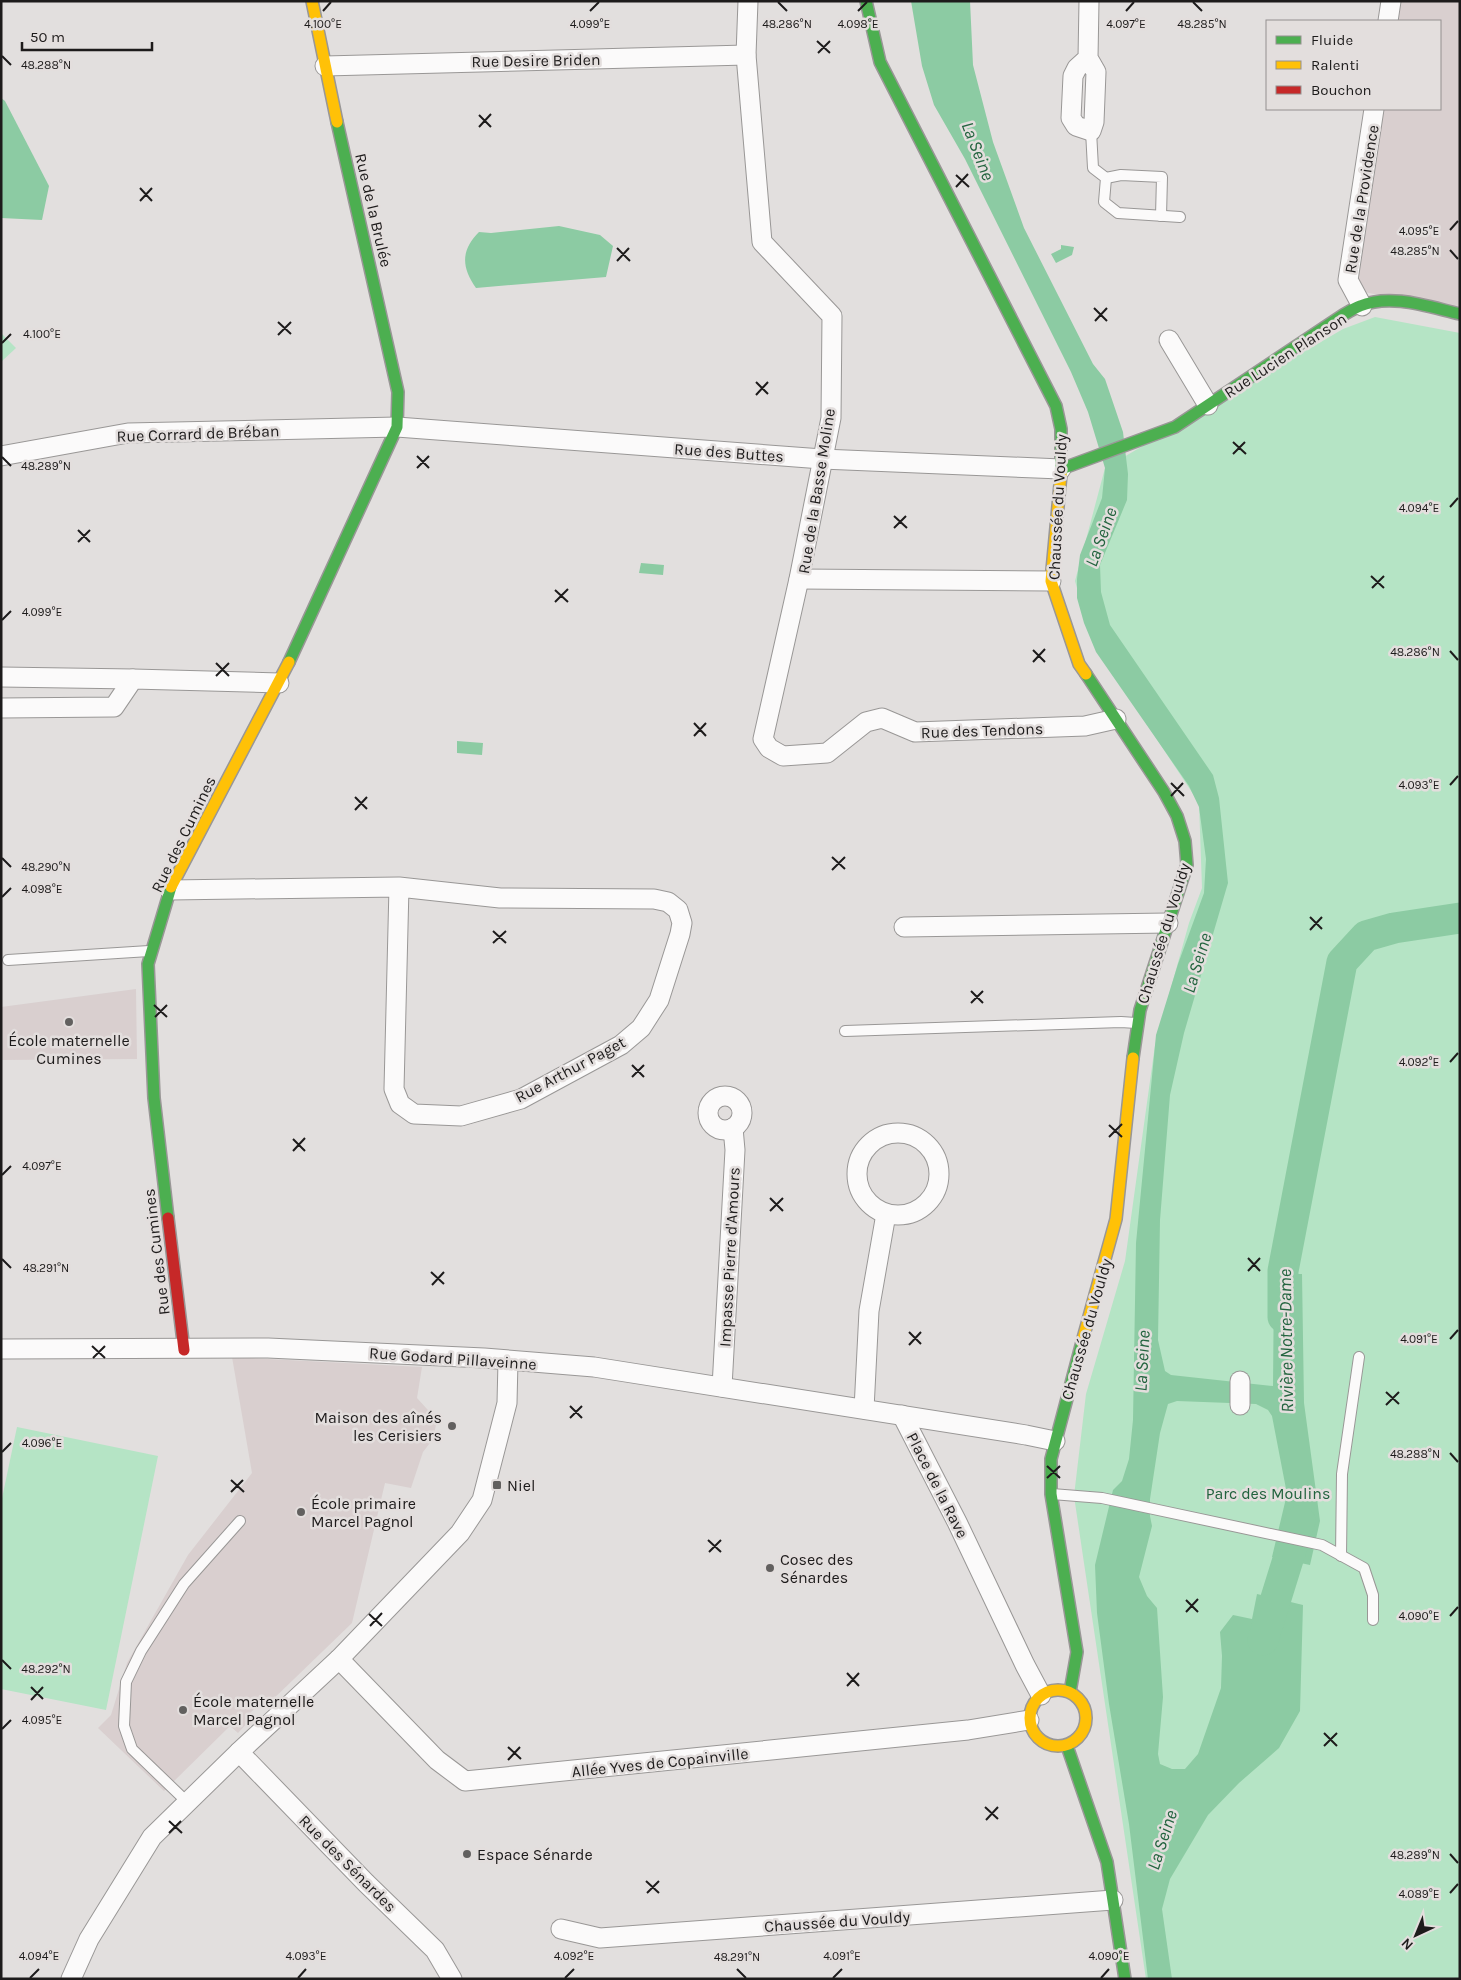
<svg xmlns="http://www.w3.org/2000/svg" width="1461" height="1980" font-family="Karla,sans-serif">
  <rect width="100%" height="100%" fill="#e2dfde"/>
  <g fill="#d9cfcf">
    <path d="M1397 1H1460V311L1359 291V243L1380 109H1440V21H1394Z"/>
    <path d="M136 989 137 1059 1 1060V1007Z"/>
    <path d="M232 1357 422 1367 417 1398 437 1420 433 1439 423 1452 411 1488 385 1483 352 1623 265 1707 261 1703 251 1712 250 1720 238 1733 230 1726 164 1791 98 1728 111 1715 127 1663 188 1555 252 1473Z"/>
  </g>
  <g fill="#b5e4c5">
    <path d="M1375 317 1460 333V1979H1146L1074 1496 1086 1394 1125 1261 1155 1045 1189 923 1202 888 1199 803 1092 641 1075 581 1105 468 1343 329Z"/>
    <path d="M1 333 16 348 1 362Z"/>
    <path d="M17 1427 158 1456 106 1710 1 1689V1503Z"/>
  </g>
  <g fill="#8ccba3">
    <path d="M911 1H970L973 65 993 142 1024 228 1093 364 1105 379 1123 432 1128 474 1127 500 1100 565 1101 592 1110 625 1213 775 1219 798 1228 883 1184 1033 1170 1095 1160 1220 1158 1340 1165 1371 1171 1375 1273 1386 1274 1274H1302L1304 1403 1320 1521 1310 1565 1272 1557 1287 1494 1272 1416 1268 1410 1256 1404 1177 1401 1168 1404 1160 1433 1150 1499V1516L1152 1526 1139 1577 1147 1596 1157 1608 1163 1697 1158 1754 1160 1764 1172 1769H1185L1198 1754 1221 1688 1222 1656 1220 1632 1233 1615 1252 1619 1257 1594 1303 1605 1300 1711 1279 1748 1239 1783 1208 1815 1170 1879 1162 1909 1172 1979H1148L1129 1824 1109 1704 1097 1613 1095 1565 1113 1490 1122 1481 1129 1459 1133 1420 1136 1243 1156 1035 1178 964 1204 893 1206 859 1199 807 1189 786 1096 652 1084 623 1077 598V579L1080 555 1102 498 1105 468 1088 412 1071 372 965 159 934 105 922 66Z"/>
    <path d="M1 98 5 101 49 186 42 220 1 218Z"/>
    <path d="M559 226 600 235 613 246 606 277 476 288C461 267 461 250 479 232L491 233Z"/>
    <path d="M1061 245 1074 247 1072 255 1056 263 1051 254 1061 249Z"/>
    <path d="M641 563 664 565 663 575 639 573Z"/>
    <path d="M457 741 483 743 482 755 457 753Z"/>
  </g>
  <g fill="none" stroke-linecap="round" stroke-linejoin="round">
    <g stroke="#8ccba3" stroke-width="31">
      <path d="M1283 1317V1271L1342 962 1366 936 1394 928 1460 918"/>
      <path d="M1263 1640 1300 1521"/>
    </g>
    <defs>
      <g id="lane">
        <path d="M1091 131 1093 168 1106 178 1104 202 1118 213 1180 217"/>
        <path d="M1106 178 1121 175 1162 177 1161 216"/>
        <path d="M8 960 149 951"/>
        <path d="M845 1031 1121 1022 1136 1023"/>
        <path d="M1052 1494 1102 1498 1322 1545 1364 1568 1373 1595V1620"/>
        <path d="M1341 1556 1342 1474 1359 1357"/>
        <path d="M187 1802 132 1749 124 1726 126 1682 141 1651 184 1584 240 1521"/>
      </g>
      <g id="street">
        <path d="M748 1 746 55 762 242 832 316 831 418 799 579 763 739 769 748 783 756 827 753 866 722 882 718 915 732 1085 726 1116 719"/>
        <path d="M1388 21 1391 1"/>
        <path d="M1088 58 1077 68 1073 76 1071 118 1076 126 1091 131 1094 122 1096 72 1088 58 1089 1"/>
        <path d="M325 66 746 55"/>
        <path d="M1362 306 1348 280 1374 109"/>
        <path d="M1169 340 1208 405"/>
        <path d="M1 456 128 433 397 427 822 459 1061 469"/>
        <path d="M799 579 1051 581"/>
        <path d="M1 677 133 679"/>
        <path d="M1 708 114 707 133 679 279 683"/>
        <path d="M170 890 399 887 500 898 654 899 668 902 678 910 682 923 680 934 659 1000 641 1028 621 1045 521 1099 461 1116 414 1114 400 1104 394 1089 399 887"/>
        <path d="M904 927 1168 923"/>
        <circle cx="725" cy="1113" r="17"/>
        <circle cx="898" cy="1174" r="41"/>
        <path d="M1 1349 268 1348 484 1358 594 1367 1026 1435 1055 1441"/>
        <path d="M722 1387 735 1150 733 1128"/>
        <path d="M1240 1405V1381"/>
        <path d="M864 1409 869 1311 886 1214"/>
        <path d="M902 1415 957 1522 1025 1665 1041 1695"/>
        <path d="M339 1659 437 1760 465 1781 968 1730 1029 1720"/>
        <path d="M239 1752 366 1883 435 1950 452 1979"/>
        <path d="M561 1929 600 1938 1113 1900"/>
        <path d="M71 1979 89 1939 152 1837 239 1752 339 1659 460 1533 482 1500 507 1403 508 1361"/>
      </g>
      <g id="fast">
        <path d="M866 1 880 62 1056 406 1061 429V474"/>
        <path d="M1061 469 1175 427 1343 315C1349 312 1354 308 1360 306 1391 293 1429 307 1460 314"/>
        <path d="M289 662 397 427 398 392 337 122"/>
        <path d="M1086 674 1164 792 1177 816 1185 841 1187 865 1140 1010 1133 1058"/>
        <path d="M168 1218 154 1098 148 964 171 887"/>
        <path d="M1070 1692 1077 1652 1051 1494V1459L1082 1342"/>
        <path d="M1067 1746 1107 1862 1125 1979"/>
      </g>
      <g id="slow">
        <path d="M312 1 337 122"/>
        <path d="M1061 474 1051 581 1079 664 1086 674"/>
        <path d="M171 887 289 662"/>
        <path d="M1082 1342 1116 1219 1133 1058"/>
        <circle cx="1058" cy="1718" r="28"/>
      </g>
      <path id="jam" d="M168 1218 184 1350"/>
    </defs>
    <use href="#lane" stroke="#999796" stroke-width="12"/>
    <use href="#street" stroke="#999796" stroke-width="21"/>
    <use href="#fast" stroke="#999796" stroke-width="14"/>
    <use href="#slow" stroke="#999796" stroke-width="14"/>
    <use href="#jam" stroke="#999796" stroke-width="14"/>
    <use href="#lane" stroke="#fbfafa" stroke-width="10"/>
    <use href="#street" stroke="#fbfafa" stroke-width="19"/>
    <use href="#fast" stroke="#4caf50" stroke-width="11"/>
    <use href="#slow" stroke="#ffc107" stroke-width="11"/>
    <use href="#jam" stroke="#c62828" stroke-width="11"/>
  </g>
  <path fill="none" stroke="#1d1b1b" stroke-width="2" d="M778 2 787 11M1193 2 1202 11M323 11 331 2M590 11 599 2M858 11 867 2M1126 11 1134 2M817 41 830 53M818 53 830 41M2 56 11 65M479 115 491 127M479 127 491 114M956 175 969 187M956 187 968 174M140 188 152 201M140 201 152 188M1450 230 1458 221M617 248 630 261M1450 250 1458 259M617 261 629 248M1094 308 1107 321M1095 321 1107 308M278 322 291 334M278 335 291 322M2 343 11 334M756 382 768 394M756 395 768 382M1233 442 1246 454M1233 454 1245 442M417 456 429 468M2 457 11 466M417 468 429 456M1450 507 1458 498M894 516 907 528M894 528 906 516M78 530 90 542M78 542 90 530M1371 576 1384 588M1372 588 1384 576M555 590 568 602M555 602 568 589M2 620 11 611M1033 650 1045 662M1450 651 1458 660M1033 662 1045 649M216 663 229 676M216 676 229 663M694 723 706 736M694 736 706 723M1171 783 1184 796M1450 785 1458 776M1171 796 1183 783M355 797 367 809M355 810 367 797M832 857 845 869M2 858 11 867M832 870 845 857M2 897 11 888M1310 917 1322 929M1310 930 1322 917M493 931 506 943M493 943 506 931M971 991 983 1003M971 1003 983 991M154 1005 167 1017M155 1017 167 1005M1450 1062 1458 1053M632 1065 644 1077M632 1077 644 1065M1109 1125 1122 1137M1109 1137 1122 1124M293 1139 305 1151M293 1151 305 1138M2 1175 11 1166M770 1198 783 1211M770 1211 783 1198M1248 1258 1260 1271M2 1259 11 1268M1248 1271 1260 1258M431 1272 444 1284M432 1285 444 1272M909 1332 921 1344M1450 1339 1458 1330M909 1345 921 1332M92 1346 105 1358M93 1358 105 1346M1386 1392 1399 1404M1386 1405 1399 1392M570 1406 582 1418M570 1418 582 1406M2 1452 11 1443M1450 1453 1458 1462M1047 1466 1060 1478M1047 1478 1060 1466M231 1480 244 1492M231 1492 243 1480M708 1540 721 1552M709 1552 721 1540M1186 1600 1198 1612M1186 1612 1198 1599M369 1614 382 1626M1450 1616 1458 1607M370 1626 382 1613M2 1660 11 1669M847 1673 859 1686M847 1686 859 1673M31 1687 43 1699M31 1700 43 1687M2 1729 11 1720M1324 1733 1337 1746M1324 1746 1337 1733M508 1747 521 1759M508 1760 520 1747M985 1807 998 1819M986 1820 998 1807M169 1821 182 1833M169 1833 181 1821M1450 1854 1458 1863M646 1881 659 1893M647 1893 659 1881M1450 1893 1458 1884M737 1969 746 1978M30 1978 39 1969M298 1978 306 1969M565 1978 574 1969M833 1978 842 1969M1101 1978 1109 1969"/>
  <g fill="#62605f" stroke="#e3dedd" stroke-width="2">
    <circle cx="69" cy="1022" r="5"/>
    <circle cx="452" cy="1426" r="5"/>
    <rect x="492" y="1480" width="10" height="10" rx="2.5"/>
    <circle cx="301" cy="1512" r="5"/>
    <circle cx="770" cy="1568" r="5"/>
    <circle cx="183" cy="1710" r="5"/>
    <circle cx="467" cy="1854" r="5"/>
  </g>
  <g text-anchor="middle" stroke-width="5" stroke-linejoin="round" paint-order="stroke">
    <g font-size="16" fill="#1d1b1b" stroke="#e3dedd">
      <text transform="translate(536 60) rotate(-1)" y="6">Rue Desire Briden</text>
      <text transform="translate(1361 199) rotate(-81)" y="6">Rue de la Providence</text>
      <text transform="translate(374 210) rotate(77)" y="6">Rue de la Brulée</text>
      <text transform="translate(1285 355) rotate(-33)" y="6">Rue Lucien Planson</text>
      <text transform="translate(198 433) rotate(-2)" y="6">Rue Corrard de Bréban</text>
      <text transform="translate(729 452) rotate(4)" y="6">Rue des Buttes</text>
      <text transform="translate(816 491) rotate(-81)" y="6">Rue de la Basse Moline</text>
      <text transform="translate(1057 507) rotate(-87)" y="6">Chaussée du Vouldy</text>
      <text transform="translate(982 730) rotate(-2)" y="6">Rue des Tendons</text>
      <text transform="translate(183 834) rotate(-64)" y="6">Rue des Cumines</text>
      <text transform="translate(1163 933) rotate(-73)" y="6">Chaussée du Vouldy</text>
      <text transform="translate(570 1069) rotate(-28)" y="6">Rue Arthur Paget</text>
      <text transform="translate(156 1252) rotate(-97)" y="6">Rue des Cumines</text>
      <text transform="translate(729 1257) rotate(-87)" y="6">Impasse Pierre d'Amours</text>
      <text transform="translate(1086 1329) rotate(-74)" y="6">Chaussée du Vouldy</text>
      <text transform="translate(453 1358) rotate(4)" y="6">Rue Godard Pillaveinne</text>
      <text transform="translate(938 1485) rotate(63)" y="6">Place de la Rave</text>
      <text transform="translate(660 1762) rotate(-6)" y="6">Allée Yves de Copainville</text>
      <text transform="translate(348 1863) rotate(45)" y="6">Rue des Sénardes</text>
      <text transform="translate(837 1921) rotate(-4)" y="6">Chaussée du Vouldy</text>
    </g>
    <g font-size="16" fill="#1d1b1b" stroke="#e3dedd" text-anchor="start">
      <text x="69" y="1046" text-anchor="middle">École maternelle<tspan x="69" dy="18">Cumines</tspan></text>
      <text x="442" y="1423" text-anchor="end">Maison des aînés<tspan x="442" dy="18">les Cerisiers</tspan></text>
      <text x="507" y="1491">Niel</text>
      <text x="311" y="1509">École primaire<tspan x="311" dy="18">Marcel Pagnol</tspan></text>
      <text x="780" y="1565">Cosec des<tspan x="780" dy="18">Sénardes</tspan></text>
      <text x="193" y="1707">École maternelle<tspan x="193" dy="18">Marcel Pagnol</tspan></text>
      <text x="477" y="1860">Espace Sénarde</text>
    </g>
    <g font-size="16" fill="#20623d" stroke="#e3dedd">
      <text x="1268" y="1499">Parc des Moulins</text>
    </g>
    <g font-size="18" font-style="italic" fill="#23643f" stroke="#e3dedd">
      <text transform="translate(978 151) rotate(69)" y="6">La Seine</text>
      <text transform="translate(1101 537) rotate(-70)" y="6">La Seine</text>
      <text transform="translate(1197 963) rotate(-73)" y="6">La Seine</text>
      <text transform="translate(1286 1341) rotate(-91)" y="6">Rivière Notre-Dame</text>
      <text transform="translate(1142 1361) rotate(-87)" y="6">La Seine</text>
      <text transform="translate(1162 1840) rotate(-72)" y="6">La Seine</text>
    </g>
  </g>
  <g font-size="12" text-anchor="middle" fill="#1d1b1b" stroke="#e3dedd" stroke-width="5" stroke-linejoin="round" paint-order="stroke">
    <text x="787" y="28">48.286°N</text>
    <text x="1202" y="28">48.285°N</text>
    <text x="323" y="28">4.100°E</text>
    <text x="590" y="28">4.099°E</text>
    <text x="858" y="28">4.098°E</text>
    <text x="1126" y="28">4.097°E</text>
    <text x="46" y="69">48.288°N</text>
    <text x="1419" y="235">4.095°E</text>
    <text x="1415" y="255">48.285°N</text>
    <text x="42" y="338">4.100°E</text>
    <text x="46" y="470">48.289°N</text>
    <text x="1419" y="512">4.094°E</text>
    <text x="42" y="616">4.099°E</text>
    <text x="1415" y="656">48.286°N</text>
    <text x="1419" y="789">4.093°E</text>
    <text x="46" y="871">48.290°N</text>
    <text x="42" y="893">4.098°E</text>
    <text x="1419" y="1066">4.092°E</text>
    <text x="42" y="1170">4.097°E</text>
    <text x="46" y="1272">48.291°N</text>
    <text x="1419" y="1343">4.091°E</text>
    <text x="42" y="1447">4.096°E</text>
    <text x="1415" y="1458">48.288°N</text>
    <text x="1419" y="1620">4.090°E</text>
    <text x="46" y="1673">48.292°N</text>
    <text x="42" y="1724">4.095°E</text>
    <text x="1415" y="1859">48.289°N</text>
    <text x="1419" y="1898">4.089°E</text>
    <text x="39" y="1960">4.094°E</text>
    <text x="306" y="1960">4.093°E</text>
    <text x="574" y="1960">4.092°E</text>
    <text x="842" y="1960">4.091°E</text>
    <text x="1109" y="1960">4.090°E</text>
    <text x="737" y="1961">48.291°N</text>
  </g>
  <rect width="1461" height="1980" fill="none" stroke="#1d1b1b" stroke-width="5"/>
  <rect x="1266" y="20" width="175" height="90" fill="#e3dedd" stroke="#94908f"/>
  <rect x="1276" y="36" width="25" height="8" fill="#4caf50" stroke="#94908f"/>
  <text x="1311" y="45" font-size="15" fill="#1d1b1b">Fluide</text>
  <rect x="1276" y="61" width="25" height="8" fill="#ffc107" stroke="#94908f"/>
  <text x="1311" y="70" font-size="15" fill="#1d1b1b">Ralenti</text>
  <rect x="1276" y="86" width="25" height="8" fill="#c62828" stroke="#94908f"/>
  <text x="1311" y="95" font-size="15" fill="#1d1b1b">Bouchon</text>
  <g transform="translate(1416 1935) rotate(224)" stroke="#e3dedd" stroke-width="4" paint-order="stroke">
  <path d="M0-4L9 19L0 12L-9 19Z" fill="#1d1b1b"/>
  <text y="-8" font-size="14" font-weight="bold" text-anchor="middle" fill="#1d1b1b">N</text>
  </g>
  <path d="M22 42v8h130v-8" fill="none" stroke="#1d1b1b" stroke-width="2.5"/>
  <text x="30" y="42" font-size="15" fill="#1d1b1b" stroke="#e3dedd" stroke-width="4" paint-order="stroke">50 m</text>
</svg>
